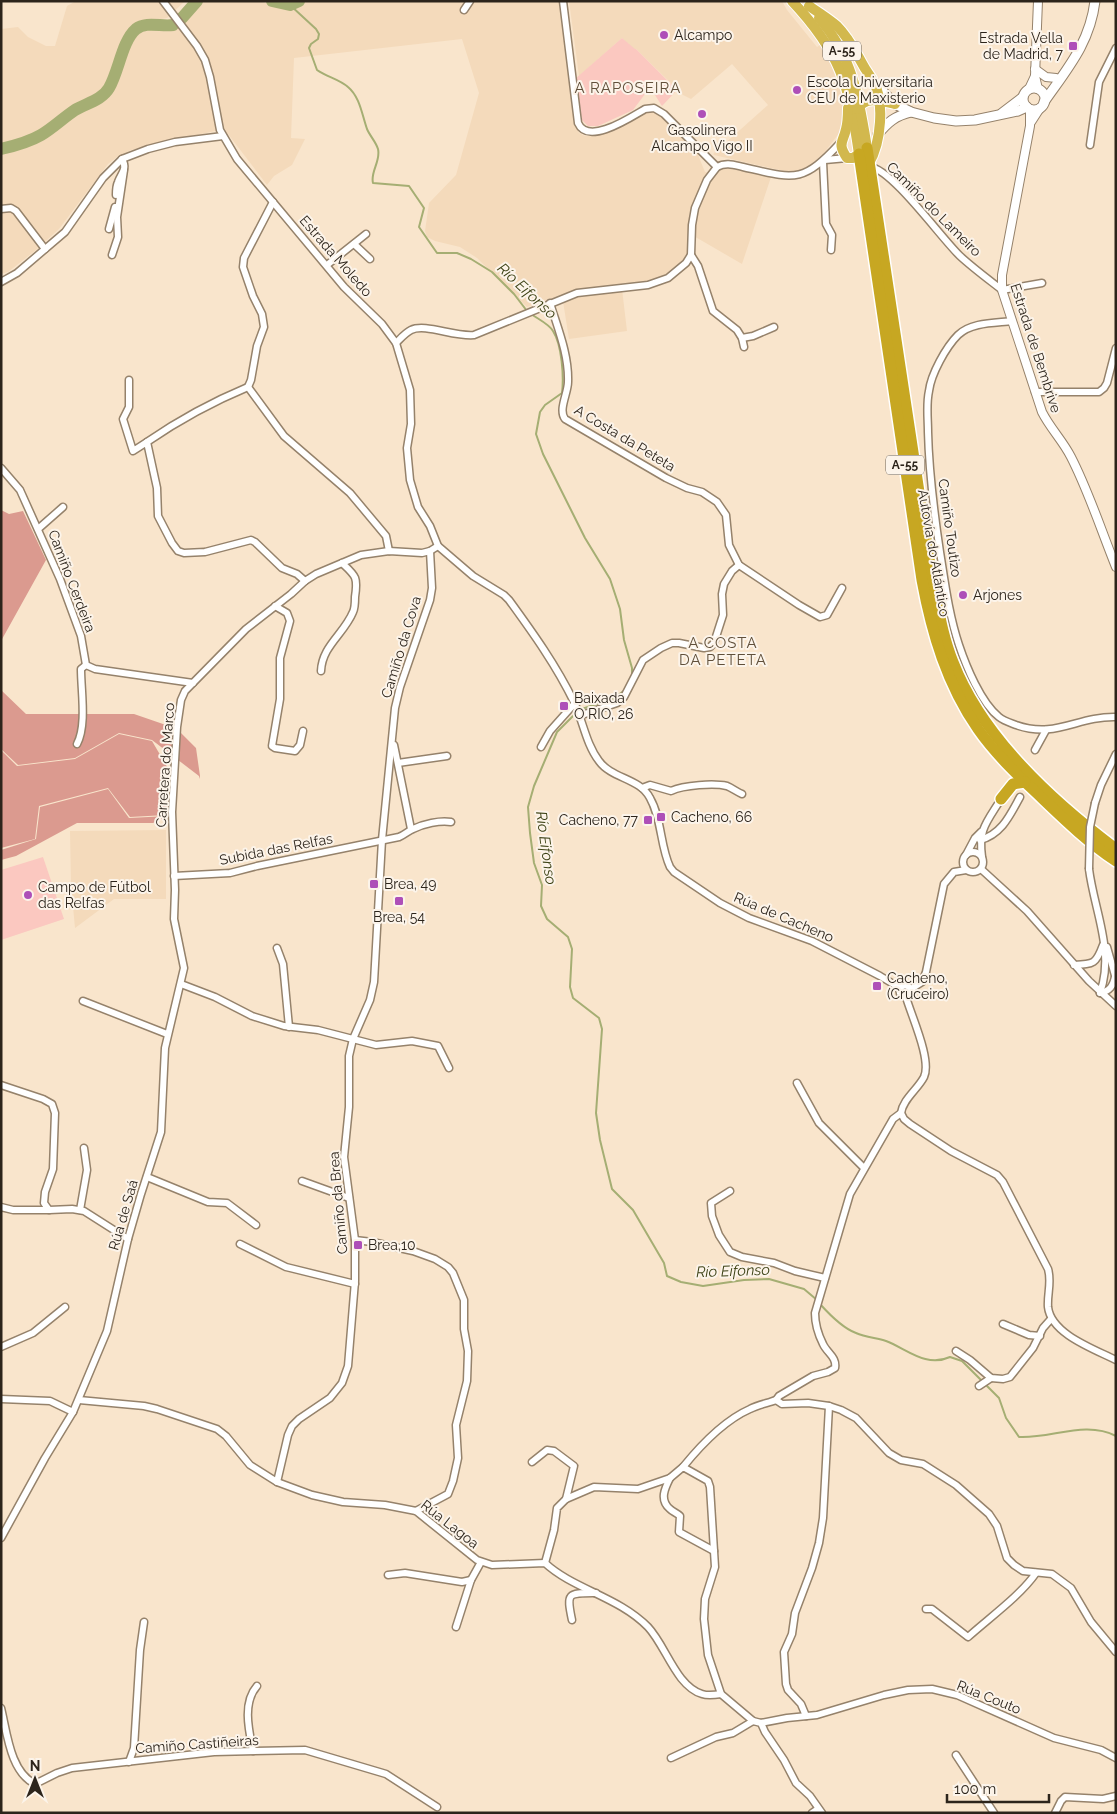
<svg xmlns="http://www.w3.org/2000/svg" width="1117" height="1814" font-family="Raleway,sans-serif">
  <rect width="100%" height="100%" fill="#f9e5cc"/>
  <g fill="#f4dabb">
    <path d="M76 1H185L167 18 134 24 124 37 115 65 105 87 97 94 73 106 38 132 13 142 1 145V29L18 27 28 37 46 46H55L67 6Z"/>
    <path d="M201 1H257L290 8 300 5 304 1H559L574 122 579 133 585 136H594L647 112H653L663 118 696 150 705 172 715 174 721 169 725 167 771 177 742 264 692 235 691 255 668 278 622 289 627 331 569 339 562 295 527 307 477 258 460 247 435 241 427 237 425 231 429 203 456 175 479 93 462 39 294 58 291 138 305 139 292 165 274 176 267 185 228 134 215 131 131 150 117 157 108 164 59 229 36 250 8 272 1 274V152L15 149 42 138 77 113 102 100 111 91 122 68 130 41 139 31 152 28 165 30 174 28 185 20Z"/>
    <path d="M569 1H782L787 10 817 47 820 45 831 65 839 85 843 105V122L840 132 824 153 809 166 798 171H784L714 155 713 154 768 105 732 64 691 99 683 95 636 49 635 50 622 38 579 76Z"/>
    <path d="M166 830V899H114L75 928 71 885 70 831Z"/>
  </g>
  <g fill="#fbc8c0">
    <path d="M622 38 635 49H636L677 90 662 106 655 95 648 90 633 110 598 126H588L582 120 575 79Z"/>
    <path d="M43 857 64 919 1 940V870Z"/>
  </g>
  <g fill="#db9a8f">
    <path d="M1 510 9 514 23 511 46 560 1 641Z"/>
    <path d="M1 690 26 714H134L163 724 181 733 196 748 200 776V779L199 776 152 740 119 733 75 758 18 765 1 749Z"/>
    <path d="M119 734 152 741 169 770 166 815 130 817 108 788 39 806 35 839 1 848V750L17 766 75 759Z"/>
    <path d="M108 789 129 818 168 816 153 823H77L16 856 1 860V850L36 839 40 807Z"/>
  </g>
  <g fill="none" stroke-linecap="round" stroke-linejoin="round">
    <g stroke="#a5ae73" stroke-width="2">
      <path d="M290 5 316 29 319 34 318 39 311 44 309 48 317 70C327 77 339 79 348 87 360 97 362 115 367 129 370 136 376 142 378 149 381 161 370 172 373 183L409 186 424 208 419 227 437 253H457L471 259 492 272 514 294 527 311"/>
      <path d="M531 314C538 319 549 324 553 331 562 345 564 377 562 393L545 405 540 412 536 434 543 454 585 538 610 579 620 609 624 640 632 668V677"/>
      <path d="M579 710 614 698 625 690"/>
      <path d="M576 713 557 732 534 786 528 807 530 833 534 863 542 885 541 906 547 919 568 937 572 949 570 987 573 998 599 1018 602 1029 596 1113 600 1140 612 1189 633 1210 664 1263 667 1276 681 1282 703 1286 744 1280 769 1279 804 1289 817 1300"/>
      <path d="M820 1304C829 1314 842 1328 856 1333 865 1337 876 1338 886 1341 907 1349 926 1368 950 1357L962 1361 999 1398 1006 1418 1019 1437C1051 1439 1085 1420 1116 1436"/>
    </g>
    <g stroke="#a5ae73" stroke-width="12">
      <path d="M272 1 290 5 299 1"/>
      <path d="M182 18 197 1"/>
      <path d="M1 149C14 146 29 142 41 135 53 128 63 118 75 110 87 103 102 100 109 88 119 71 122 41 136 29 146 21 162 27 173 25"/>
    </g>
    <defs>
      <g id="minor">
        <path d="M163 1 197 46 205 60 210 77 220 130 237 159 344 287 382 324 396 343 410 390 411 424 407 448 410 480 418 507 430 526 438 546 473 576 504 595 509 600C533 633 556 665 574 702 583 721 586 744 599 761 612 779 640 778 650 798 662 819 660 846 670 867L674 872 720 903 749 918 812 941 880 976 900 988"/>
        <path d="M563 1 578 123C588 146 631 117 645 109L654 108 664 114 717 167"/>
        <path d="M464 10 470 1"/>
        <path d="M1090 145 1099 82 1116 48"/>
        <path d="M825 160 847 158"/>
        <path d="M823 162 826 224 832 235 831 250"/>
        <path d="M870 167C892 169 941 238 960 256 973 268 988 279 1002 290L1042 283"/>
        <path d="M116 195C116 191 116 186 118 182 121 173 128 169 122 159"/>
        <path d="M1 209 11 208 16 211 45 249"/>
        <path d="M109 229 115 207"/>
        <path d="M354 244 370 259"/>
        <path d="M112 255 118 237 117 217 124 170"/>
        <path d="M691 255 698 266 713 311 737 330 742 338 744 347"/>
        <path d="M327 265 366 234"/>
        <path d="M1 282 17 273 65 232 103 178 122 159 148 149 175 142 223 136"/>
        <path d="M550 303C558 329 569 355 568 382 568 393 558 410 565 419L666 478 687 488 702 492 717 502 726 515 729 545 739 565 799 605 820 617 827 615 842 588"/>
        <path d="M1012 321C996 323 971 322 958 335 946 347 931 374 929 391 926 404 928 419 928 432 929 473 934 512 940 552 945 583 949 615 959 645 966 666 981 703 999 717 1004 721 1011 723 1016 725 1056 739 1077 716 1116 717"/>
        <path d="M742 338 753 336 774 327"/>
        <path d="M396 343C400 339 405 333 411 330 425 323 454 337 474 335L577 293 648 285 668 278 686 263 691 255 692 225 695 208 707 180 717 167C726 162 734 165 743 167 795 179 802 184 840 143"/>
        <path d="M129 380V407L123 419 133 451 147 442"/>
        <path d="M248 387 251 380 257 346 264 327 262 314 253 296 243 267 244 258 273 202"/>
        <path d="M1035 392H1099L1104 388 1107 383 1116 348"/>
        <path d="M1 468 20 490 60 579 81 636 86 665 95 669 193 683"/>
        <path d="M38 529 63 507"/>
        <path d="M305 581 297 574 282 568 255 542 251 540 205 552 184 553 178 551 172 543 158 516 157 488 147 442C179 420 212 402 248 387L284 436 350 493 386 536 389 551"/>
        <path d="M275 606 287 613 290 621 280 658V699L272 746 275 748 295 751 300 745 303 731"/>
        <path d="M321 671C322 646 344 634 353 612 355 608 355 602 355 597 358 577 356 576 342 563"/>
        <path d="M579 716 617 703 624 697 643 660 661 648 672 643H679L704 648 710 647 714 643 723 615 722 594 724 584 732 571 739 565"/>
        <path d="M77 744C87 725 81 691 81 669L86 665"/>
        <path d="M394 745 411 829"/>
        <path d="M541 747 550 731 575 703"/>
        <path d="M1035 750 1046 730"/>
        <path d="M398 763 447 756"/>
        <path d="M642 788 650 785 671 791C684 785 714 783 727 786 732 788 737 792 742 794"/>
        <path d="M1095 803 1101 785 1116 754"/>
        <path d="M980 840C1002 834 1010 815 1020 797"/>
        <circle cx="973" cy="862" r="10"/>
        <path d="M966 855 975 838 981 832"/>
        <path d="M982 857C978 829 987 822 1001 799"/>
        <path d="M981 869 1027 911 1089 981 1116 1006"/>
        <path d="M1089 869C1094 910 1115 951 1100 993"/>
        <path d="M174 876 230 873 257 866 399 837C406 834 408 831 413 829 423 824 440 820 451 822"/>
        <path d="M1107 947 1116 979"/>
        <path d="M277 948 283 964 289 1027"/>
        <path d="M1074 965C1094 964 1096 964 1103 945"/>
        <path d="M181 984 215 997 252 1016 284 1026 318 1030 376 1045 412 1041 438 1046 449 1068"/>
        <circle cx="905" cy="991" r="5.5"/>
        <path d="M911 989 922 982 926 972 944 884 954 872 966 870"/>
        <path d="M1100 993C1110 991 1113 986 1115 977"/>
        <path d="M906 997C911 1015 932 1060 924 1077 918 1089 903 1099 901 1113L893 1119 850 1194 815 1313C815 1324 818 1334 823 1344 827 1353 837 1357 835 1368L828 1372 813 1376 779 1396 776 1400 782 1404 808 1403 829 1406 841 1410 856 1418 889 1453 901 1460 923 1464 956 1485 989 1514 997 1526 1007 1558 1014 1565 1023 1571 1052 1574 1071 1588 1091 1622 1116 1652"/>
        <path d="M83 1001 167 1034"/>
        <path d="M797 1083 819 1123 864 1168"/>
        <path d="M1 1085 43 1099 52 1104 55 1113 53 1169 45 1192 44 1203 49 1210 72 1209 84 1211 128 1239"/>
        <path d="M901 1113 904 1119 910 1124 951 1151 997 1175 1003 1182 1048 1269C1052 1282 1047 1294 1048 1307 1051 1334 1094 1349 1116 1360"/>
        <path d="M147 1177 208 1202 227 1203 256 1225"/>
        <path d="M302 1181 349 1198"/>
        <path d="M730 1191 711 1203 712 1216 719 1235 730 1252 742 1257 774 1263 795 1271 825 1278"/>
        <path d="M1 1207 13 1210H49"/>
        <path d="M80 1210 87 1170 84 1148"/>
        <path d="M355 1240 372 1242 413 1251 435 1259 448 1267 453 1273 464 1300V1329L468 1351 467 1381 456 1425 458 1458 453 1481 448 1494 416 1511"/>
        <path d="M240 1244 286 1267 355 1284"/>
        <path d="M1003 1324 1029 1335 1040 1336"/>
        <path d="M1 1347 33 1333 65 1307"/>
        <path d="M956 1351 970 1360 991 1378 1003 1379 1010 1377 1033 1348 1043 1328 1051 1319"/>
        <path d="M979 1386 991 1378"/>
        <path d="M1 1399 50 1401 73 1412"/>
        <path d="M79 1400 144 1406 157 1409 217 1429 226 1436 250 1465 277 1482 312 1495 343 1502 385 1505 416 1511 477 1560 492 1565 545 1563C573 1589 619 1597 648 1627 666 1646 676 1686 702 1694 708 1696 715 1695 721 1694"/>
        <path d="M532 1462 547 1450 554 1451 574 1466 566 1499"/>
        <path d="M683 1467C700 1446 725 1420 750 1409 758 1405 768 1403 776 1400"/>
        <path d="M670 1478C665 1488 659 1500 670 1509 673 1512 677 1513 680 1516L679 1532 714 1551"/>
        <path d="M277 1482 288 1435 292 1426 299 1419 330 1398 342 1383 348 1366 355 1281V1240L344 1157 349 1107V1056L353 1039 370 1000 374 982 382 840 395 708 400 687 430 600 432 588 430 551"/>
        <path d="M1 1538 45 1458 73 1412 107 1331 128 1239 141 1194 161 1132 165 1048 184 968 174 919 175 890 172 812 177 727 181 700 185 691 246 629 291 594 305 581 316 574 361 555 389 551 422 553 430 551 438 546"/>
        <path d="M545 1563 554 1530 557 1508 566 1499 594 1487 638 1489 670 1478 683 1467 708 1481 710 1487 715 1567 705 1599 704 1619 708 1655 721 1694 753 1721 761 1723 765 1732 784 1760 796 1783 810 1796 822 1813"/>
        <path d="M388 1575 405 1573 462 1582 471 1580"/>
        <path d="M926 1609H932L968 1637C989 1618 1020 1596 1036 1573"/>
        <path d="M572 1620C566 1592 568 1593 596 1593"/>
        <path d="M456 1627 471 1580 481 1562"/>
        <path d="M1 1708C7 1732 10 1772 35 1784L57 1773 72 1768 214 1752 305 1750 386 1774 437 1807"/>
        <path d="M806 1716 801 1704 788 1690 786 1684 784 1652 792 1634 795 1613 812 1568 819 1543 823 1518 829 1406"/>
        <path d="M761 1723 787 1718 817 1715 884 1695 908 1690 932 1689 957 1695 1054 1738 1101 1750 1116 1758"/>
        <path d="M253 1751C249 1731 242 1703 257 1686"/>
        <path d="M956 1755 994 1813"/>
        <path d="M671 1758 716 1737 733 1733 753 1721"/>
        <path d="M129 1762 134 1748 140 1650 144 1622"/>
        <path d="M812 1813 818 1809"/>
        <path d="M1055 1813 1061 1801 1065 1797 1103 1799 1116 1796"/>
      </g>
      <g id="tertiary">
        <path d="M1038 1 1035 76 1038 89"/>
        <path d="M1035 69 1046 77 1056 78"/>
        <path d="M1029 89 1035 76"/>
        <path d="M1030 109V126L1002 275V290L1042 412C1050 428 1063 441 1071 457 1089 492 1101 530 1116 567"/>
        <path d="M1031 122 1040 108"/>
      </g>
      <g id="secondary">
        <path d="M875 83 895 104 911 112 934 118 956 121 975 120 1018 111 1027 107"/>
        <circle cx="1034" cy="99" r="11"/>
        <path d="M1044 102C1067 69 1090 43 1095 1"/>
        <path d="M1002 113 1023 97"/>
        <path d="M878 134C888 122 895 116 911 112"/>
      </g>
      <g id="trunk">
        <path d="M792 1C841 53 849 85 859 154"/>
        <path d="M809 6C818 12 829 19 837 26 849 38 855 51 863 65 866 71 870 75 873 81 885 101 881 143 869 163"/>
        <path d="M819 18C853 57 859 99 867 148"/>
        <path d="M848 108C848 115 848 122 846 129 843 143 837 143 847 158H853L863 151"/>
        <path d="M857 109C867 95 881 101 895 104"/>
      </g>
      <g id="motorway">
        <path d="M867 148 932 578C938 606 942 635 953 662 982 737 1053 802 1116 849"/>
        <path d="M859 154 922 580C932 634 947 684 978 729 996 755 1020 777 1043 799 1066 821 1089 843 1116 861"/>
        <path d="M1001 799 1013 784 1025 782"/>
      </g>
    </defs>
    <use href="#minor" stroke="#95826b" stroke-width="9"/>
    <use href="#tertiary" stroke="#95826b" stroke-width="10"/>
    <use href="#secondary" stroke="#95826b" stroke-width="11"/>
    <use href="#trunk" stroke="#fff" stroke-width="12"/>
    <use href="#motorway" stroke="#fff" stroke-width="14"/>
    <use href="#minor" stroke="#fff" stroke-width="6"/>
    <use href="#tertiary" stroke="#fff" stroke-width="8"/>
    <use href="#secondary" stroke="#fff" stroke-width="9"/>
    <use href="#trunk" stroke="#d2b84e" stroke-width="10"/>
    <use href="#motorway" stroke="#c7a722" stroke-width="11"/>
    <defs>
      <path id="minor-bridge" d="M1089 869 1090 827 1095 803"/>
    </defs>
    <use href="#minor-bridge" stroke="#95826b" stroke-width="9" stroke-linecap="butt"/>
    <use href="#minor-bridge" stroke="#fff" stroke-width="6"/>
  </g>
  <g fill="#ae4fb8" stroke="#fcf4ea" stroke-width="2">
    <circle cx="664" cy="35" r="5"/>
    <rect x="1068" y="41" width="10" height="10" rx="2.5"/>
    <circle cx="797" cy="90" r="5"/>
    <circle cx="702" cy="114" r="5"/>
    <circle cx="963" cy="595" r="5"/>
    <rect x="559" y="701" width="10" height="10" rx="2.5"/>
    <rect x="656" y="812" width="10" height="10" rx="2.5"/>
    <rect x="643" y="815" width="10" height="10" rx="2.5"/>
    <rect x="369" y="879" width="10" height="10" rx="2.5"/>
    <circle cx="28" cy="895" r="5"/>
    <rect x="394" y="896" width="10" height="10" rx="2.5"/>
    <rect x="872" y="981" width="10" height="10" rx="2.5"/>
    <rect x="353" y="1240" width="10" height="10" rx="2.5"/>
  </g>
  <g text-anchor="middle" stroke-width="4" stroke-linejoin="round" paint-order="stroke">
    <g fill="#fcf4ea" stroke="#6a6259" stroke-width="1">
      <rect x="823" y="41.5" width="38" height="19" rx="4"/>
      <rect x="886" y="455.5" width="38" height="19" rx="4"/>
    </g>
    <g font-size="12" font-weight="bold" fill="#2c241b">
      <text x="842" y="55">A-55</text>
      <text x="905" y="469">A-55</text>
    </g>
    <g font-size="14" fill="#2c241b" stroke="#fcf4ea" text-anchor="start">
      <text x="674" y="40">Alcampo</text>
      <text x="1063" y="43" text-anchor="end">Estrada Vella<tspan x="1063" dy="16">de Madrid, 7</tspan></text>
      <text x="807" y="87">Escola Universitaria<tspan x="807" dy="16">CEU de Maxisterio</tspan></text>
      <text x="702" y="135" text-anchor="middle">Gasolinera<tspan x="702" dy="16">Alcampo Vigo II</tspan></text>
      <text x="973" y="600">Arjones</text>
      <text x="574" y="703">Baixada<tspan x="574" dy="16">O RIO, 26</tspan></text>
      <text x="671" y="822">Cacheno, 66</text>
      <text x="638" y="825" text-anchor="end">Cacheno, 77</text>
      <text x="384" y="889">Brea, 49</text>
      <text x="38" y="892">Campo de Fútbol<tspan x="38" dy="16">das Relfas</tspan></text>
      <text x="399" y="922" text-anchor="middle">Brea, 54</text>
      <text x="887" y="983">Cacheno,<tspan x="887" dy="16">(Cruceiro)</tspan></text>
      <text x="368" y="1250">Brea,10</text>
    </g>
    <g font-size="14" fill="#2c241b" stroke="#fcf4ea">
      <text transform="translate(934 209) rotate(45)" y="5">Camiño do Lameiro</text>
      <text transform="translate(336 256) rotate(49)" y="5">Estrada Moledo</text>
      <text transform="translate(1036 348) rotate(72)" y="5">Estrada de Bembrive</text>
      <text transform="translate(625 438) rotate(31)" y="5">A Costa da Peteta</text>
      <text transform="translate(950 528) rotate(82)" y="5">Camiño Toutizo</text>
      <text transform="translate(934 553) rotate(80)" y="5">Autovía do Atlántico</text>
      <text transform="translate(72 581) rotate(69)" y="5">Camiño Cerdeira</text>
      <text transform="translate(401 647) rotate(-73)" y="5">Camiño da Cova</text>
      <text transform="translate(165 765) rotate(-86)" y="5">Carretera do Marco</text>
      <text transform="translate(276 849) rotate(-11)" y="5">Subida das Relfas</text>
      <text transform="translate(784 917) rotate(23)" y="5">Rúa de Cacheno</text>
      <text transform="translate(338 1203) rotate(-95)" y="5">Camiño da Brea</text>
      <text transform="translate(123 1215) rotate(-74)" y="5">Rúa de Saá</text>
      <text transform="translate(450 1524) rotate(38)" y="5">Rúa Lagoa</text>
      <text transform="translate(989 1697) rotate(22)" y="5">Rúa Couto</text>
      <text transform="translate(197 1744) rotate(-4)" y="5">Camiño Castiñeiras</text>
    </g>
    <g font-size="15" letter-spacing="1" fill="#61503b" stroke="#fcf4ea">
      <text x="628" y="93">A RAPOSEIRA</text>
      <text x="723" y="648">A COSTA<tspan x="723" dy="17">DA PETETA</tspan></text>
    </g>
    <g font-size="15" font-style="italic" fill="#3c4114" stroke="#fcf4ea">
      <text transform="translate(527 291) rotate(43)" y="5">Río Eifonso</text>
      <text transform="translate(546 848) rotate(82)" y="5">Río Eifonso</text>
      <text transform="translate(733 1271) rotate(-2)" y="5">Río Eifonso</text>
    </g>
  </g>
  <rect width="1117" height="1814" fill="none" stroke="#2c241b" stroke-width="5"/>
  <g transform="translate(35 1779)" stroke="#fcf4ea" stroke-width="4" paint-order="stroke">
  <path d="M0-4L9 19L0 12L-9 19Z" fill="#2c241b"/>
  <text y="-8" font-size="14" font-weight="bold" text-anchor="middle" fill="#2c241b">N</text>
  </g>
  <path d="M947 1794v8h102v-8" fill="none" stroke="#2c241b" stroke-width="2.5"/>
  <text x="954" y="1794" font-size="15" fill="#2c241b" stroke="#fcf4ea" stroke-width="4" paint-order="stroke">100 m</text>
</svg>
